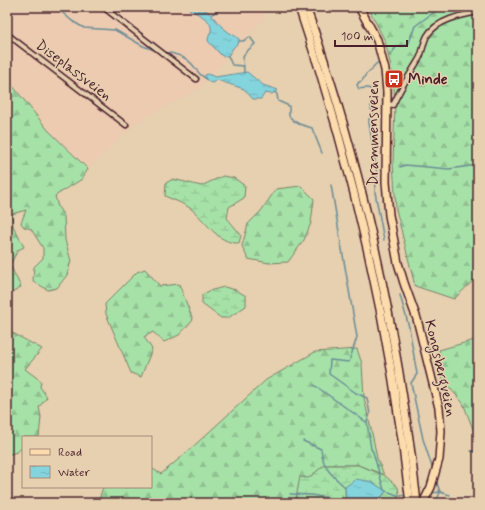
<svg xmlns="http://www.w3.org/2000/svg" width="485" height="510" font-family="Mynerve,sans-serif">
  <defs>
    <pattern id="forest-firs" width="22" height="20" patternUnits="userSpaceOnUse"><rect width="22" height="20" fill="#a6e2a8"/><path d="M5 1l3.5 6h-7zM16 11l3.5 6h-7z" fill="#90c191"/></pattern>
    <pattern id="wetland-marsh" width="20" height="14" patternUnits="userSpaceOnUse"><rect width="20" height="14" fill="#a6e2a8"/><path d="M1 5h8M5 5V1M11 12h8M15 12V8" fill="none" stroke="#90c191"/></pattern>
    <pattern id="water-ripples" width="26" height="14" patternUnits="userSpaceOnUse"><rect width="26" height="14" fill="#83d4dd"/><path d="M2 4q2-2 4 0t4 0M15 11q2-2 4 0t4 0" fill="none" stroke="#73b6be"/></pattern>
  </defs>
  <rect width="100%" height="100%" fill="#e6d0af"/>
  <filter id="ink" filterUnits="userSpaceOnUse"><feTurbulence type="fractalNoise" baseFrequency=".025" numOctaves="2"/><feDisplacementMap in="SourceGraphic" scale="8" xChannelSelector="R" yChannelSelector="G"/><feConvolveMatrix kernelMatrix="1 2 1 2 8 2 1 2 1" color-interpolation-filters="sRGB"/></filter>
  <g filter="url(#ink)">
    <path fill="#eccbb1" d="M7 7H263L266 16 205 82 201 88 136 123 88 169 48 130 12 85 7 82Z"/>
    <g fill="url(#forest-firs)" stroke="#78806a">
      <path d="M368 7H478V276L454 299 415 286 396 209 393 163 395 105 393 75 385 41Z"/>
      <path d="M7 82 12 85 48 130 88 169 82 179 55 196 58 207 64 216 65 240 71 261 67 275 57 288 48 290 33 281 34 267 43 258V248L31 229 24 227 21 223 26 210 12 214 13 226 24 247 18 250 10 265 21 287 7 296Z"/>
      <path d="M301 186 314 199 311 223 304 240 288 262 269 263 248 259 242 246 248 224 261 211 276 189Z"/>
      <path d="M145 269 160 286 179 284 193 320 179 335 164 342 153 332 144 337 152 349 141 377 131 373 106 314 105 304 137 272Z"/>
      <path d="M7 330 42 349 25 369 41 381 40 387 47 397 39 407 41 417 39 437H23V447L17 452 7 455Z"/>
      <path d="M478 339V442L463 403 443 380 439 350Z"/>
      <path d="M357 349 362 364 364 398 373 438 377 458 384 475 358 465H324L309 478 296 498 303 503H98L103 487H151V468L161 474 185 454 266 380 315 352Z"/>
    </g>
    <g fill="url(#wetland-marsh)" stroke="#78806a">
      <path d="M223 176 234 178 245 186 244 198 229 207 227 218 241 235 239 243C217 244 206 220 190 208 183 203 173 200 165 196L166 183 173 179 201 186Z"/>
      <path d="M224 287 236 290 246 296V306L228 318H221L202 304V295L209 291Z"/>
      <path d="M324 465H358L384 475 398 487 399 494 396 503H377L384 494 345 487 346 503H303L296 498 300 477 309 478Z"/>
    </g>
    <g fill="url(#water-ripples)" stroke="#6c8c96">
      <path d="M189 7C213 7 210 18 226 30 230 34 235 35 239 39V42L233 48 228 56H222L208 41C208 36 210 35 211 31 213 20 198 14 190 10Z"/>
      <path d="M247 72 263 85 278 90 272 94 265 93 261 99H253L244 89 217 80 212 83 209 82 205 78V75L208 74 215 77Z"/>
      <path d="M356 479 372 482 386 491 377 503H346L345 487Z"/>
    </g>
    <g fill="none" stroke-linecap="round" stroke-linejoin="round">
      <g stroke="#6c8c96" stroke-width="1.5">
        <path d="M56 7 72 21 84 28 115 30 143 46 157 51"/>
        <path d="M212 14 224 7"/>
        <path d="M239 41H243L250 37 255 44 246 52 243 56 244 73"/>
        <path d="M163 52C173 53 185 56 192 64 197 70 197 73 205 78"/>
        <path d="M390 55 397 46 408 45 415 26 441 7"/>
        <path d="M228 56 232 65 244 66"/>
        <path d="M377 63 373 67 372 70 366 74 362 81 359 82 357 85 359 89C365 88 367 87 372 90L371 109 374 113 369 119V123L377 174 375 192 384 240"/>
        <path d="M274 92 277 94 278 101 289 106V116L294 121 299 124 312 128 322 153"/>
        <path d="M400 167 405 165 449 169 478 165"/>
        <path d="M331 185 357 337 349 362 330 360 329 374 356 393 367 398 370 414 367 422 371 449 373 452 384 490"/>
        <path d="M400 295 409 327 417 374 411 383 423 439 433 470"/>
        <path d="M314 385 366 422"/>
        <path d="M303 441 321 449C323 469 331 474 345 487"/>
        <path d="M471 451 478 453"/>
        <path d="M436 480 440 492 436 503"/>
        <path d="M386 491 400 496 407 495"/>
        <path d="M431 493 440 492 450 495"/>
        <path d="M290 494 311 495 346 501"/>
        <path d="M296 498 313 503"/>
      </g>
      <defs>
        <g id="minor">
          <path d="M103 7 196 79"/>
          <path d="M7 34 126 125"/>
          <path d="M387 104 393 105C400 89 410 74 419 59 423 52 423 43 427 36 436 20 462 15 478 12"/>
        </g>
        <path id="primary" d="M359 7 377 40 385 70 387 92 386 182 389 215 398 263 404 283 417 319 439 408 441 431 439 459 431 487 423 503"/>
        <g id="trunk">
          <path d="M299 7C354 169 391 332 410 503"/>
          <path d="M306 7C363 168 398 334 417 503"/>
        </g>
      </defs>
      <use href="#minor" stroke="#4a1f2b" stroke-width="7"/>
      <use href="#primary" stroke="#4a1f2b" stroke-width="10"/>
      <use href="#trunk" stroke="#4a1f2b" stroke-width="10"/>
      <use href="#minor" stroke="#e6d0af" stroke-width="4"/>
      <use href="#primary" stroke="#fcdcac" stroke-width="7"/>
      <use href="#trunk" stroke="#fcdcac" stroke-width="7"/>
    </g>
  </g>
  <defs>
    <symbol id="bus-square" viewBox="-11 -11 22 22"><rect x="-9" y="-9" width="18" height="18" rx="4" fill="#c8321e" stroke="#e6d0af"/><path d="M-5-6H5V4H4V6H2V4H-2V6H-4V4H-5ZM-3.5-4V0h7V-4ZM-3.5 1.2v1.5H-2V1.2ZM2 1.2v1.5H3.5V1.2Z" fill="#fff"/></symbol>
  </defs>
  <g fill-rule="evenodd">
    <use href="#bus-square" x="383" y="68" width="22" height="22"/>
  </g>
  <g text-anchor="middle" stroke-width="3" stroke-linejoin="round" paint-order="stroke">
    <g font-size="15" fill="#4a1f2b" stroke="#e6d0af">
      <text transform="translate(74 70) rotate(37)" y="5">Diseplassveien</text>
      <text transform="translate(373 133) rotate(-90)" y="5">Drammensveien</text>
      <text transform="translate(441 368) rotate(77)" y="5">Kongsbergveien</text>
    </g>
    <g font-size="15" font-weight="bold" fill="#4a1f2b" stroke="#e6d0af" text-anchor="start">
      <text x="408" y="84">Minde</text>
    </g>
  </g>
  <rect width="485" height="510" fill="none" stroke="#e6d0af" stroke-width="24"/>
  <rect x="12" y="12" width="461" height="486" fill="none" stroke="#4a1f2b" stroke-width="1.5" filter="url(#ink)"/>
  <rect x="22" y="436" width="130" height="52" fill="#e6d0af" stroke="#a8897a"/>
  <rect x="30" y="449" width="20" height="6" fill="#fcdcac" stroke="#a8897a"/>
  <text x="58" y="456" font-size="12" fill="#4a1f2b">Road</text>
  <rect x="30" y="466" width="20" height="12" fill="url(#water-ripples)" stroke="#a8897a"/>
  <text x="58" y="476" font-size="12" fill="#4a1f2b">Water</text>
  <path d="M335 40v6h72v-6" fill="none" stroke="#4a1f2b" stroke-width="2"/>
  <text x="341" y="40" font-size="12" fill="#4a1f2b" stroke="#e6d0af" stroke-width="3" paint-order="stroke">100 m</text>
</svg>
